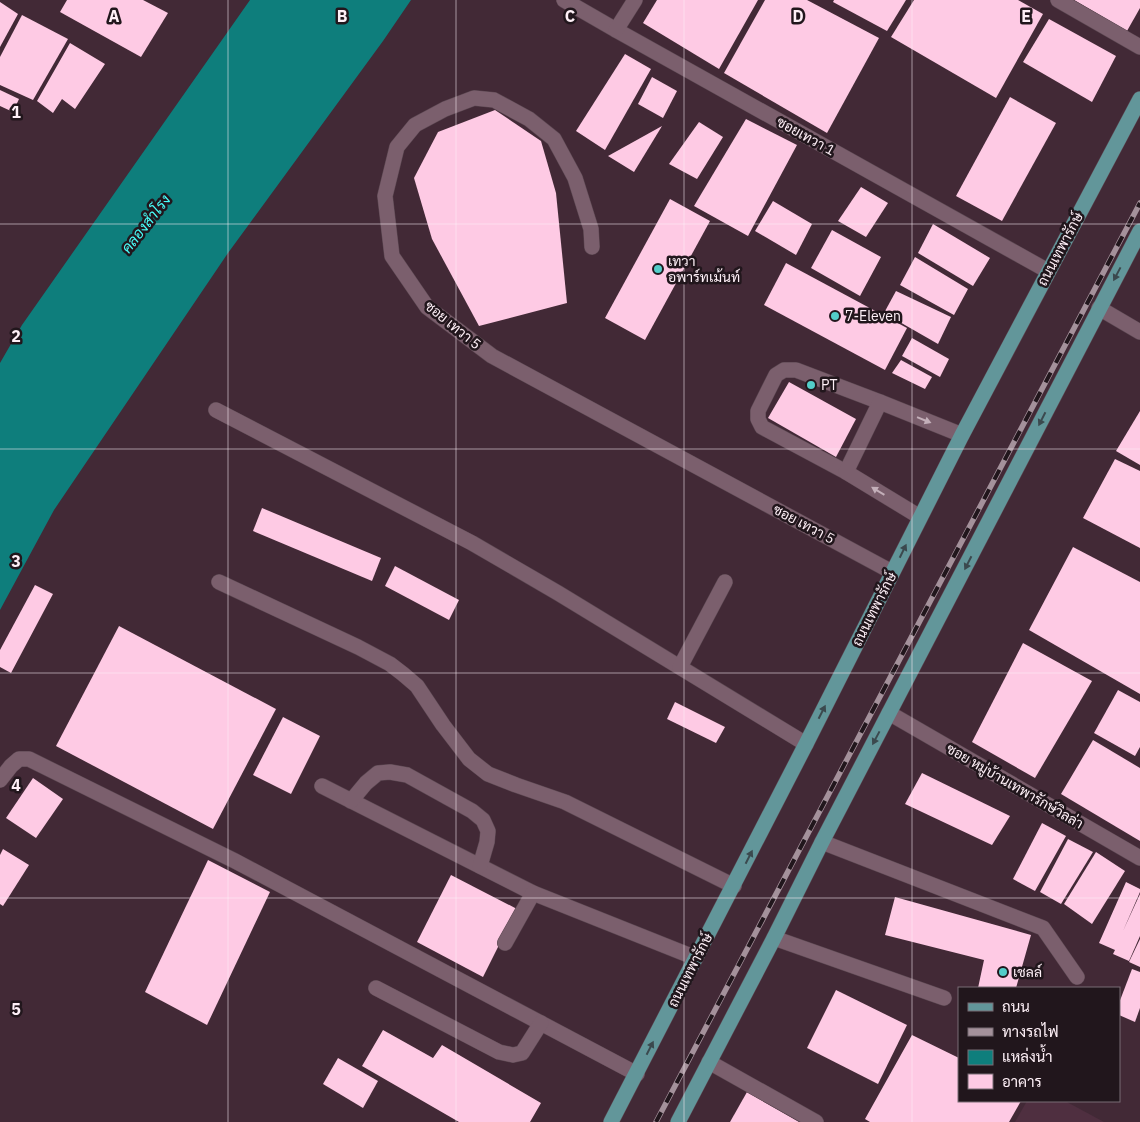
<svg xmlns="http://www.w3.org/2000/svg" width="1140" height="1122" font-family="'IBM Plex Sans',Sarabun,sans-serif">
  <rect width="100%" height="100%" fill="#422936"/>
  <path fill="#4f2f40" d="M1027 1101H1065L1104 1122H1015Z"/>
  <path fill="#0e7e7c" d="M250 0H411L383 41 228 253 54 510 0 610V363L22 325Z"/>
  <g fill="#fecae4">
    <path d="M67 0H143L168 13 141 57 60 12Z"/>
    <path d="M657 0H758L719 69 643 23Z"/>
    <path d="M765 0H807L879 38 827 133 724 73Z"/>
    <path d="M834 0H906L887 31 833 2Z"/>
    <path d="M914 0H1018L1043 14 996 98 891 37Z"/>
    <path d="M1074 0H1140V8L1127 31Z"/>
    <path d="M0 2 18 14 0 47Z"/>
    <path d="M22 15 68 39 33 100 0 85V57Z"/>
    <path d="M1049 19 1116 56 1092 102 1023 62Z"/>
    <path d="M70 43 105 64 75 109 62 99 53 113 37 101Z"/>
    <path d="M625 54 651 69 605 150 576 131Z"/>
    <path d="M652 77 677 91 663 118 638 104Z"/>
    <path d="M0 90 19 99 13 112 0 106Z"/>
    <path d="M1010 97 1056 123 1002 221 956 196Z"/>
    <path d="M495 110 541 141 556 193 567 303 479 326 432 239 414 178 438 132Z"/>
    <path d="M746 119 797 145 748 236 694 206Z"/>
    <path d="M699 122 723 137 697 179 669 164Z"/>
    <path d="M662 126 634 172 608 156Z"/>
    <path d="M861 187 888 203 866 237 838 221Z"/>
    <path d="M670 199 710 221 645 340 605 318Z"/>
    <path d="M773 201 812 224 796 255 755 231Z"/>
    <path d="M933 224 990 258 973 286 918 253Z"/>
    <path d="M832 230 881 257 860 296 811 268Z"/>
    <path d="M915 257 968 289 954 315 900 285Z"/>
    <path d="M786 263 907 328 885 370 764 305Z"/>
    <path d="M896 291 951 317 938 344 884 313Z"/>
    <path d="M912 338 949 359 940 377 902 356Z"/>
    <path d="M901 360 932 377 925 389 892 373Z"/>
    <path d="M789 382 856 419 836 457 768 418Z"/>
    <path d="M1140 411V465L1116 451Z"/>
    <path d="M1115 459 1140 471V548L1083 518Z"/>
    <path d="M262 508 381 558 372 581 253 531Z"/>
    <path d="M1073 547 1140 582V694L1029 630Z"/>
    <path d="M395 566 459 600 449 620 385 586Z"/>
    <path d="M35 585 53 594 11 673 0 667V650Z"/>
    <path d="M119 626 276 709 213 829 56 746Z"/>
    <path d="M1023 643 1092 681 1035 778 972 742Z"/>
    <path d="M1118 690 1140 702V747L1135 756 1094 733Z"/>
    <path d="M675 702 725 727 716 743 667 719Z"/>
    <path d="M283 717 320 736 291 794 253 775Z"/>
    <path d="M1093 740 1140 768V841L1061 794Z"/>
    <path d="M922 773 1010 816 992 845 905 804Z"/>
    <path d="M33 778 63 799 36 838 6 818Z"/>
    <path d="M1042 823 1066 836 1035 891 1013 879Z"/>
    <path d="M1068 839 1093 852 1061 904 1040 892Z"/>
    <path d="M3 849 29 865 3 906 0 904V855Z"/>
    <path d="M1096 852 1125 871 1092 924 1064 904Z"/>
    <path d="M208 860 270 892 207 1025 145 992Z"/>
    <path d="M451 875 517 909 483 977 417 942Z"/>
    <path d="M1126 882 1140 889V892L1123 931 1140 894V936L1129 961 1113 954 1115 950 1099 943Z"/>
    <path d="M895 897 1031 935 1016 988H978L984 960 885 935Z"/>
    <path d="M1140 939V967L1129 962Z"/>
    <path d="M1132 969 1140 972V1008L1135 1022 1119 1015V1003Z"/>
    <path d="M836 990 907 1025 878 1084 807 1048Z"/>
    <path d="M383 1030 433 1058 442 1045 541 1103 530 1122H459L362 1066Z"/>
    <path d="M912 1035 959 1058V1101H1021L1009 1122H870L865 1119Z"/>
    <path d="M338 1058 378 1081 363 1108 323 1084Z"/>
    <path d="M747 1092 799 1122H730Z"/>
  </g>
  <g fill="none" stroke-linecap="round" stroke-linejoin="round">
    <defs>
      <g id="minor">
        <path d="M564 0 616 30 1048 271"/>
        <path d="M1058 0 1140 47"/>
        <path d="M616 30 635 0"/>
        <path d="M592 247 591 229 575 178 554 139 529 119 494 100 474 98 445 109 415 125 397 147 385 196 392 256 427 307 492 356 892 572"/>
        <path d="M1099 308 1140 332"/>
        <path d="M216 410 472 543 558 593 806 744"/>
        <path d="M846 472 762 427 758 419V411L776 375 784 370H796L880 402"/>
        <path d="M920 517 846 472 880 402 962 435"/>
        <path d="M219 582 358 647 390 664 403 674 417 686 443 725 469 759 488 774 516 785 565 802 734 886"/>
        <path d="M680 667 725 582"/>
        <path d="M889 713 1140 858"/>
        <path d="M0 780 11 766 19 759H29L235 861 637 1074"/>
        <path d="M322 786 533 893 696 958"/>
        <path d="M351 801 366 783 378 773 390 772 407 775 472 811 483 820 488 831 487 842 480 866"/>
        <path d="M822 842 1043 928 1077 977"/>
        <path d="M774 938 944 998"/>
        <path d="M505 943 533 893"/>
        <path d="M376 988 499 1052 513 1055 522 1053 541 1023"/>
        <path d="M709 1062 816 1122"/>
      </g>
      <g id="major">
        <path d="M611 1122 806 744 962 435 1140 99"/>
        <path d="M678 1122 774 938 822 842 889 713 1140 231"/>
      </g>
    </defs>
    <use href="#minor" stroke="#5b4751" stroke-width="16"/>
    <use href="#major" stroke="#5b4751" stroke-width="16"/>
    <use href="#minor" stroke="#7b5f6d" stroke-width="15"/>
    <use href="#major" stroke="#62969a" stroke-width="15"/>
    <defs>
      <path id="rail" d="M656 1122 1140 203"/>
    </defs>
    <use href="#rail" stroke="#a4919b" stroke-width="5.5"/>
    <use href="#rail" stroke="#21161c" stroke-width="4" stroke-dasharray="11" stroke-linecap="butt"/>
  </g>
  <defs><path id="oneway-solid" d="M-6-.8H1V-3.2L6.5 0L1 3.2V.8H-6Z" transform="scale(1.25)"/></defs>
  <g fill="#3b494e">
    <use href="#oneway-solid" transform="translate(1117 274) rotate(118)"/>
    <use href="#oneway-solid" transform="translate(1042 419) rotate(117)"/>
    <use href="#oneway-solid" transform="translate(903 551) rotate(-64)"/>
    <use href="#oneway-solid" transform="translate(968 563) rotate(117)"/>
    <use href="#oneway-solid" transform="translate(822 712) rotate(-63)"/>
    <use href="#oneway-solid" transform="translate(876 738) rotate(118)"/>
    <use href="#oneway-solid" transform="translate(749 857) rotate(-63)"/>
    <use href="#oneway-solid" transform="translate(650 1048) rotate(-63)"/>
  </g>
  <g fill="#c3afb9">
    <use href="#oneway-solid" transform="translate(924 420) rotate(22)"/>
    <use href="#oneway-solid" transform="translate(878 491) rotate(-149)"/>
  </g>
  <path fill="none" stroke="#fef0f7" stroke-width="1" stroke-opacity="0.55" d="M228 0V1122M456 0V1122M684 0V1122M912 0V1122M0 224H1140M0 449H1140M0 673H1140M0 898H1140"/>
  <g fill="#53cdc9" stroke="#21161c" stroke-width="2">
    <circle cx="658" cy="269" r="5"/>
    <circle cx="835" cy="316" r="5"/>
    <circle cx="811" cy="385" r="5"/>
    <circle cx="1003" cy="972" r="5"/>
  </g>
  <g text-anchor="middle" stroke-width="5" stroke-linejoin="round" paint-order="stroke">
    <g font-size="14" fill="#fef0f7" stroke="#21161c">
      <text transform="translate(806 136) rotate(29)" y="5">ซอยเทวา 1</text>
      <text transform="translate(1060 249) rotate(-62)" y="5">ถนนเทพารักษ์</text>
      <text transform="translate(453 325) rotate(39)" y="5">ซอย เทวา 5</text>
      <text transform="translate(804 524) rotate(28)" y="5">ซอย เทวา 5</text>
      <text transform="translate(874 609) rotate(-63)" y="5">ถนนเทพารักษ์</text>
      <text transform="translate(1015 786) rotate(30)" y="5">ซอย หมู่บ้านเทพารักษ์วิลล่า</text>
      <text transform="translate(690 970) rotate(-63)" y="5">ถนนเทพารักษ์</text>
    </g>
    <g font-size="14" fill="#fef0f7" stroke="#21161c" text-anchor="start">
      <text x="668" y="266">เทวา<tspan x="668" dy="16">อพาร์ทเม้นท์</tspan></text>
      <text x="845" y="321">7-Eleven</text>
      <text x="821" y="390">PT</text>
      <text x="1013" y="977">เชลล์</text>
    </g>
    <g font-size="15" font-style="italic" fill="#48fffa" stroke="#21161c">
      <text transform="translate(146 224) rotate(-52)" y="5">คลองสำโรง</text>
    </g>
  </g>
  <g font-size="16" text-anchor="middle" font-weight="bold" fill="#fef0f7" stroke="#21161c" stroke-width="5" stroke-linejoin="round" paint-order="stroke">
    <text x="114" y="22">A</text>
    <text x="342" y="22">B</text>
    <text x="570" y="22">C</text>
    <text x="798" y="22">D</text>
    <text x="1026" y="22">E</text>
    <text x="16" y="118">1</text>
    <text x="16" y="342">2</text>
    <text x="16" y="567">3</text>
    <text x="16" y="791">4</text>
    <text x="16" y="1015">5</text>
  </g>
  <rect x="958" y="987" width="162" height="115" fill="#21161c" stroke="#796d74"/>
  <rect x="968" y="1003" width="25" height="8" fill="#62969a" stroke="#796d74"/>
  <text x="1002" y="1012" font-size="15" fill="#fef0f7">ถนน</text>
  <rect x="968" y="1028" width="25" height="8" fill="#a4919b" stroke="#796d74"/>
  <text x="1002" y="1037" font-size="15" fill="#fef0f7">ทางรถไฟ</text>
  <rect x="968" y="1050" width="25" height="15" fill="#0e7e7c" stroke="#796d74"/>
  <text x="1002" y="1062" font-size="15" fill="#fef0f7">แหล่งน้ำ</text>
  <rect x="968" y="1074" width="25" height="15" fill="#fecae4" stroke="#796d74"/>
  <text x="1002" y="1087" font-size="15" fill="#fef0f7">อาคาร</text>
</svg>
